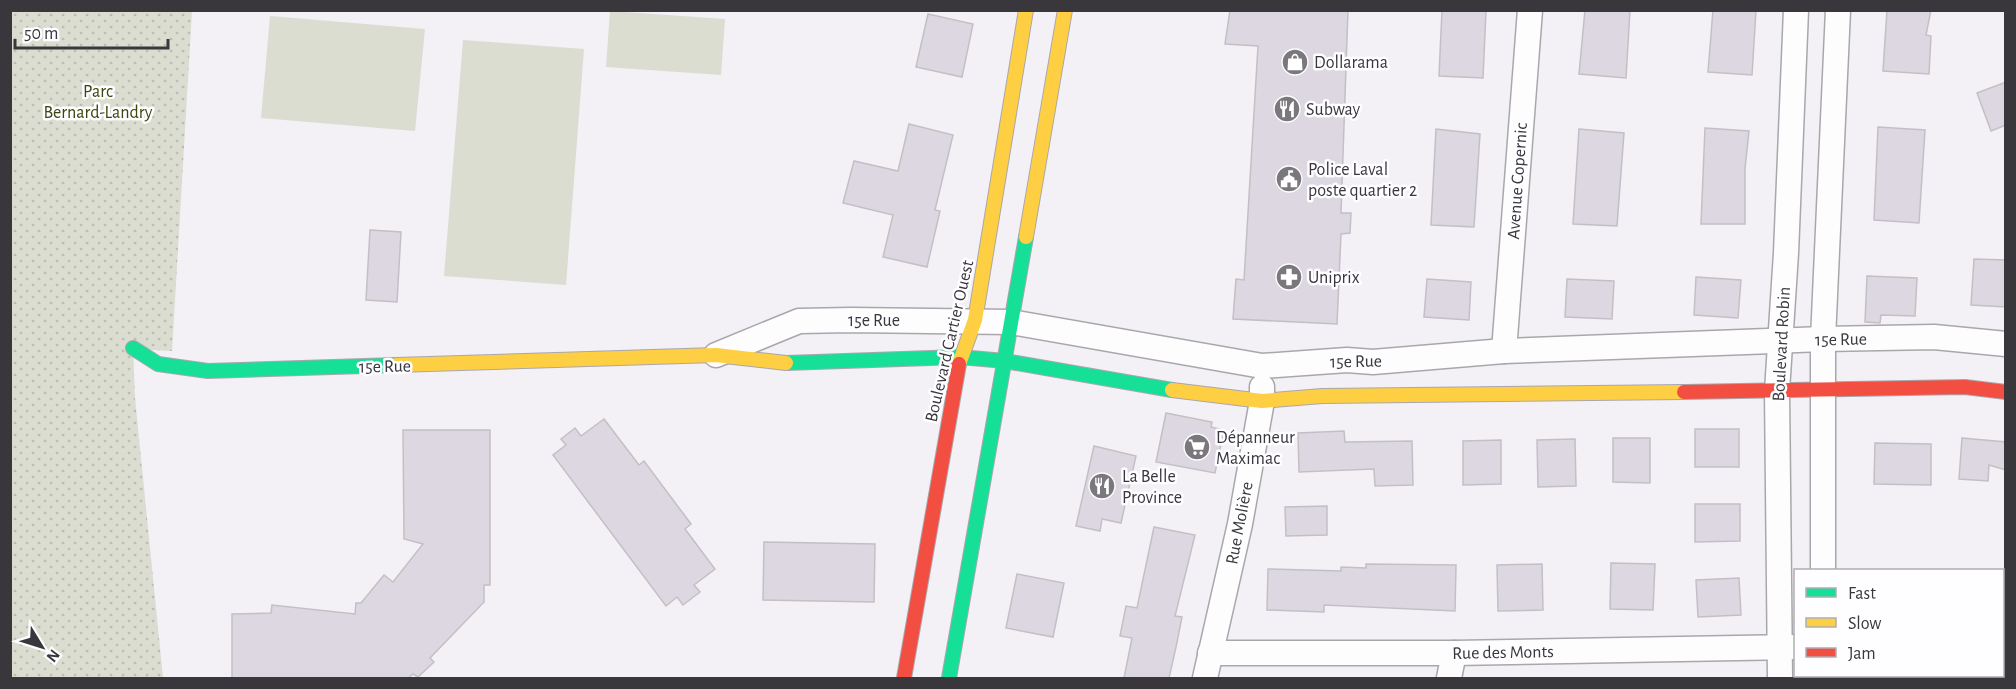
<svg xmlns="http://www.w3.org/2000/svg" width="2016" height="689" font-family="'Alegreya Sans',sans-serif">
  <defs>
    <pattern id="park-dots" width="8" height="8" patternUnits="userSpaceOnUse" patternTransform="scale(1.5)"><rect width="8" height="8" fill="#daddd0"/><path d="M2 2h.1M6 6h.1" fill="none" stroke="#bcbeb4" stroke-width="1.8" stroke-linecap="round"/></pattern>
  </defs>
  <rect width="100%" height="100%" fill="#f3f0f6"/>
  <path fill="url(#park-dots)" d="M10 11H192L172 351 133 349 135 398 163 678H11Z"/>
  <g fill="#daddd0">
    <path d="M610 11 725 19 721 75 606 67Z"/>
    <path d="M270 16 425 29 415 131 261 118Z"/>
    <path d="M463 40 584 49 566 285 444 276Z"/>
  </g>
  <g fill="#dcd7e1" stroke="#c3c0c5" stroke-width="1.5">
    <path d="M1230 10H1348L1341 213H1351L1350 233 1341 234 1337 324 1233 319 1236 279 1244 280 1258 46 1225 44Z"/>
    <path d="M1442 10H1486L1483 78 1439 76Z"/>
    <path d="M1585 10H1630L1626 78 1579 74Z"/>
    <path d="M1713 10H1756L1752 75 1708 72Z"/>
    <path d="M1887 10H1931L1926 35 1931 36 1929 74 1883 71Z"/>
    <path d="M928 14 973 24 962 77 916 67Z"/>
    <path d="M2006 82V125L1991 131 1977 93Z"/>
    <path d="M909 124 953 135 935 210 940 211 927 267 883 257 893 215 843 203 854 161 898 171Z"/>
    <path d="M1878 127 1925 130 1919 223 1874 220Z"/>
    <path d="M1705 128 1749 131 1745 169V224H1701Z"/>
    <path d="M1436 129 1480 134 1474 227 1431 225Z"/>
    <path d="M1579 129 1624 133 1617 226 1573 224Z"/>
    <path d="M370 230 401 232 397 302 366 300Z"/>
    <path d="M1974 259 2006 260V307L1971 305Z"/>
    <path d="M1867 276 1917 278 1915 316 1881 315 1880 323 1865 322Z"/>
    <path d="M1696 277 1741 280 1738 318 1694 315Z"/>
    <path d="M1427 279 1471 282 1469 320 1424 317Z"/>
    <path d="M1567 279 1614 281 1612 319 1565 317Z"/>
    <path d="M1166 413 1212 422 1211 427 1224 430 1215 473 1156 462Z"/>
    <path d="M604 419 639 465 644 461 691 524 685 529 715 569 694 585 700 592 683 605 677 597 666 606 553 455 566 445 561 439 575 428 581 436Z"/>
    <rect x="1695" y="429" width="44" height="38"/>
    <path d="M403 430H490V585H484V602L430 658 434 662 418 677 413 674 408 678H232V614L271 613 272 605 355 614 356 603H361L384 575 393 582 423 544 404 539Z"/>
    <path d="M1344 431 1345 442 1412 441 1413 485 1375 486 1374 469 1299 472 1298 433Z"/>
    <path d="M1613 438H1650V483L1613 482Z"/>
    <path d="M1962 438 2006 442V470L1989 465 1988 481 1959 479Z"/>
    <path d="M1575 439 1576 486 1538 487 1537 440Z"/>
    <path d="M1501 440V484L1463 485V441Z"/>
    <path d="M1875 443 1931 444V485L1874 484Z"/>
    <path d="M1094 446 1136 456 1121 523 1102 519 1100 531 1076 526Z"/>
    <path d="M1695 504H1740V541L1695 542Z"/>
    <path d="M1327 506V535L1286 536 1285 507Z"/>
    <path d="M1154 527 1195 535 1175 616 1182 617 1176 647 1169 678H1124L1132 638 1120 636 1126 606 1137 608Z"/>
    <path d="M764 542 875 544 874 602 763 600Z"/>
    <path d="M1611 563 1655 564 1653 610 1610 609Z"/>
    <path d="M1366 564 1456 565 1455 611 1324 605V612L1267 610 1268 569 1341 571V567L1366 568Z"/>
    <path d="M1542 564 1543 610 1498 611 1497 565Z"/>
    <path d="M1017 574 1064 583 1053 637 1006 628Z"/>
    <path d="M1739 578 1741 615 1698 617 1696 580Z"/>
  </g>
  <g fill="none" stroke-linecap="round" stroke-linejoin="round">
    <defs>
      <g id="street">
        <path d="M1504 351 1530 10"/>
        <path d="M716 355 799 321 851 320 1011 322 1262 366 1347 360 1373 362 1504 351 1823 339 1934 337 2006 344"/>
        <path d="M1823 570V339L1838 10"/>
        <path d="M2006 640 2003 653 2006 661"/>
        <path d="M1210 653H1454L1796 647"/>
        <path d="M1822 676V678"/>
        <path d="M1205 678 1240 524 1262 401V387"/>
        <path d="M1449 678 1454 653"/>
        <path d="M1780 678 1777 391 1786 253 1796 10"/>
      </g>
      <g id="fast">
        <path d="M133 348 158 364 208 371 396 365"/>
        <path d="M786 363 960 357 1005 361 1172 390"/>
        <path d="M949 678 1026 237"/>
      </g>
      <g id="slow">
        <path d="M1026 237 1065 10"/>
        <path d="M959 364 975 320 1026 10"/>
        <path d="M396 365 716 355 786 363"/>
        <path d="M1172 390 1262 401 1322 396 1684 392"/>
      </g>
      <g id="jam">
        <path d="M1684 392 1965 387 2006 392"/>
        <path d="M904 678 959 364"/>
      </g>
    </defs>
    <use href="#street" stroke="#a9a7ac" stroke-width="27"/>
    <use href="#fast" stroke="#a9a7ac" stroke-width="16"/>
    <use href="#slow" stroke="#a9a7ac" stroke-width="16"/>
    <use href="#jam" stroke="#a9a7ac" stroke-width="16"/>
    <use href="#street" stroke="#fdfdfe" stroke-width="24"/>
    <use href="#fast" stroke="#16e098" stroke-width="14"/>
    <use href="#slow" stroke="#ffcf43" stroke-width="14"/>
    <use href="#jam" stroke="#f24e42" stroke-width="14"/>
  </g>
  <defs>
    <symbol id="shop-disc" viewBox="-11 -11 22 22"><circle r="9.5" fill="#7a787d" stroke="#fefdff"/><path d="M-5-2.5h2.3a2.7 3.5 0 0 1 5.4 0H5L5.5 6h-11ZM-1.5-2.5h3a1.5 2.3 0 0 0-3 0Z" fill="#fff"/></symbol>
    <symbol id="restaurant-disc" viewBox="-11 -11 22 22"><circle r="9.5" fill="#7a787d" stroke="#fefdff"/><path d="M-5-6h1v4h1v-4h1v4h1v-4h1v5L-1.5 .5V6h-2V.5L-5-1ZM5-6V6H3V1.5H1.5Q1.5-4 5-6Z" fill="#fff"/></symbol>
    <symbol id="civic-disc" viewBox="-11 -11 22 22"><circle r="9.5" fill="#7a787d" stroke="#fefdff"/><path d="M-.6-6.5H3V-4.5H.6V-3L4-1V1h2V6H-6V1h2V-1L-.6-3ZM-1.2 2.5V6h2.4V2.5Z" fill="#fff"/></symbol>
    <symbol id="pharmacy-disc" viewBox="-11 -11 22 22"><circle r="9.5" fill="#7a787d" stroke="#fefdff"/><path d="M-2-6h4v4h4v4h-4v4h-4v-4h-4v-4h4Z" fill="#fff"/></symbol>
    <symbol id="supermarket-disc" viewBox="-11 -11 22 22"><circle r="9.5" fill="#7a787d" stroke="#fefdff"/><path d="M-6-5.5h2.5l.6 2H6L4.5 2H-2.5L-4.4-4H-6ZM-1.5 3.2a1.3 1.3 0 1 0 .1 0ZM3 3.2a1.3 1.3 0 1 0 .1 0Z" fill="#fff"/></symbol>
  </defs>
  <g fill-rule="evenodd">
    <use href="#shop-disc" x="1280" y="47" width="30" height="30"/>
    <use href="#restaurant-disc" x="1272" y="94" width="30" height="30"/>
    <use href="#civic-disc" x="1274" y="164" width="30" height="30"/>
    <use href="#pharmacy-disc" x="1274" y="262" width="30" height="30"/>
    <use href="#supermarket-disc" x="1182" y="432" width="30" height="30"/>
    <use href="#restaurant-disc" x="1087" y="471" width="30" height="30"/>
  </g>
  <g text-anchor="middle" stroke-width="5" stroke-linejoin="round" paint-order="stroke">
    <g font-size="18" fill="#39373c" stroke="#fefdff" text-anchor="start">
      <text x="1314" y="68">Dollarama</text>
      <text x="1306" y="115">Subway</text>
      <text x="1308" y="175">Police Laval<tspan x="1308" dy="21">poste quartier 2</tspan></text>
      <text x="1308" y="283">Uniprix</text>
      <text x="1216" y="443">Dépanneur<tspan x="1216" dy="21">Maximac</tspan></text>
      <text x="1122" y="482">La Belle<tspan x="1122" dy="21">Province</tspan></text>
    </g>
    <g font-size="18" fill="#3b450c" stroke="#fefdff">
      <text x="98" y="97">Parc<tspan x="98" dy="21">Bernard-Landry</tspan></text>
    </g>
    <g font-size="18" fill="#39373c" stroke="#fefdff">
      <text transform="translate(1517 181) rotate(-86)" y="6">Avenue Copernic</text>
      <text x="874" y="326">15e Rue</text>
      <text transform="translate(1841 339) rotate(-1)" y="6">15e Rue</text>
      <text transform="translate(949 341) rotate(-77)" y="6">Boulevard Cartier Ouest</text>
      <text transform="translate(1781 344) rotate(-87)" y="6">Boulevard Robin</text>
      <text transform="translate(1356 361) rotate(-1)" y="6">15e Rue</text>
      <text transform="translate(385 366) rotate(-1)" y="6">15e Rue</text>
      <text transform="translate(1239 523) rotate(-79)" y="6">Rue Molière</text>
      <text transform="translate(1503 652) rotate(-1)" y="6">Rue des Monts</text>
    </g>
  </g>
  <rect width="2016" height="689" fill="none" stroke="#39373c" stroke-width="24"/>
  <rect x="1794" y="569" width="210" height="108" fill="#fefdff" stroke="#afaeb1" stroke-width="1.5"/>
  <rect x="1806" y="588" width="30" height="9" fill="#16e098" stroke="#afaeb1" stroke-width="1.5"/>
  <text x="1848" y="599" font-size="18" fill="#39373c">Fast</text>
  <rect x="1806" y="618" width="30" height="9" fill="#ffcf43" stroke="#afaeb1" stroke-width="1.5"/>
  <text x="1848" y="629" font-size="18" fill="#39373c">Slow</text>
  <rect x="1806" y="648" width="30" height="9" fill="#f24e42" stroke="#afaeb1" stroke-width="1.5"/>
  <text x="1848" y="659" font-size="18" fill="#39373c">Jam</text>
  <g transform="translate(42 647) rotate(128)" stroke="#fefdff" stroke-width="4.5" paint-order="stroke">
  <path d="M0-4.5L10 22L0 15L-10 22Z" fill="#39373c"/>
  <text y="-9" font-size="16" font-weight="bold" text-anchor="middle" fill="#39373c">N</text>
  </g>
  <path d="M15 39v9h153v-9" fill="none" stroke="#39373c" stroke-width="3"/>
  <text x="24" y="39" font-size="18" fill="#39373c" stroke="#fefdff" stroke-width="4.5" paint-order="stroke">50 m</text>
</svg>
